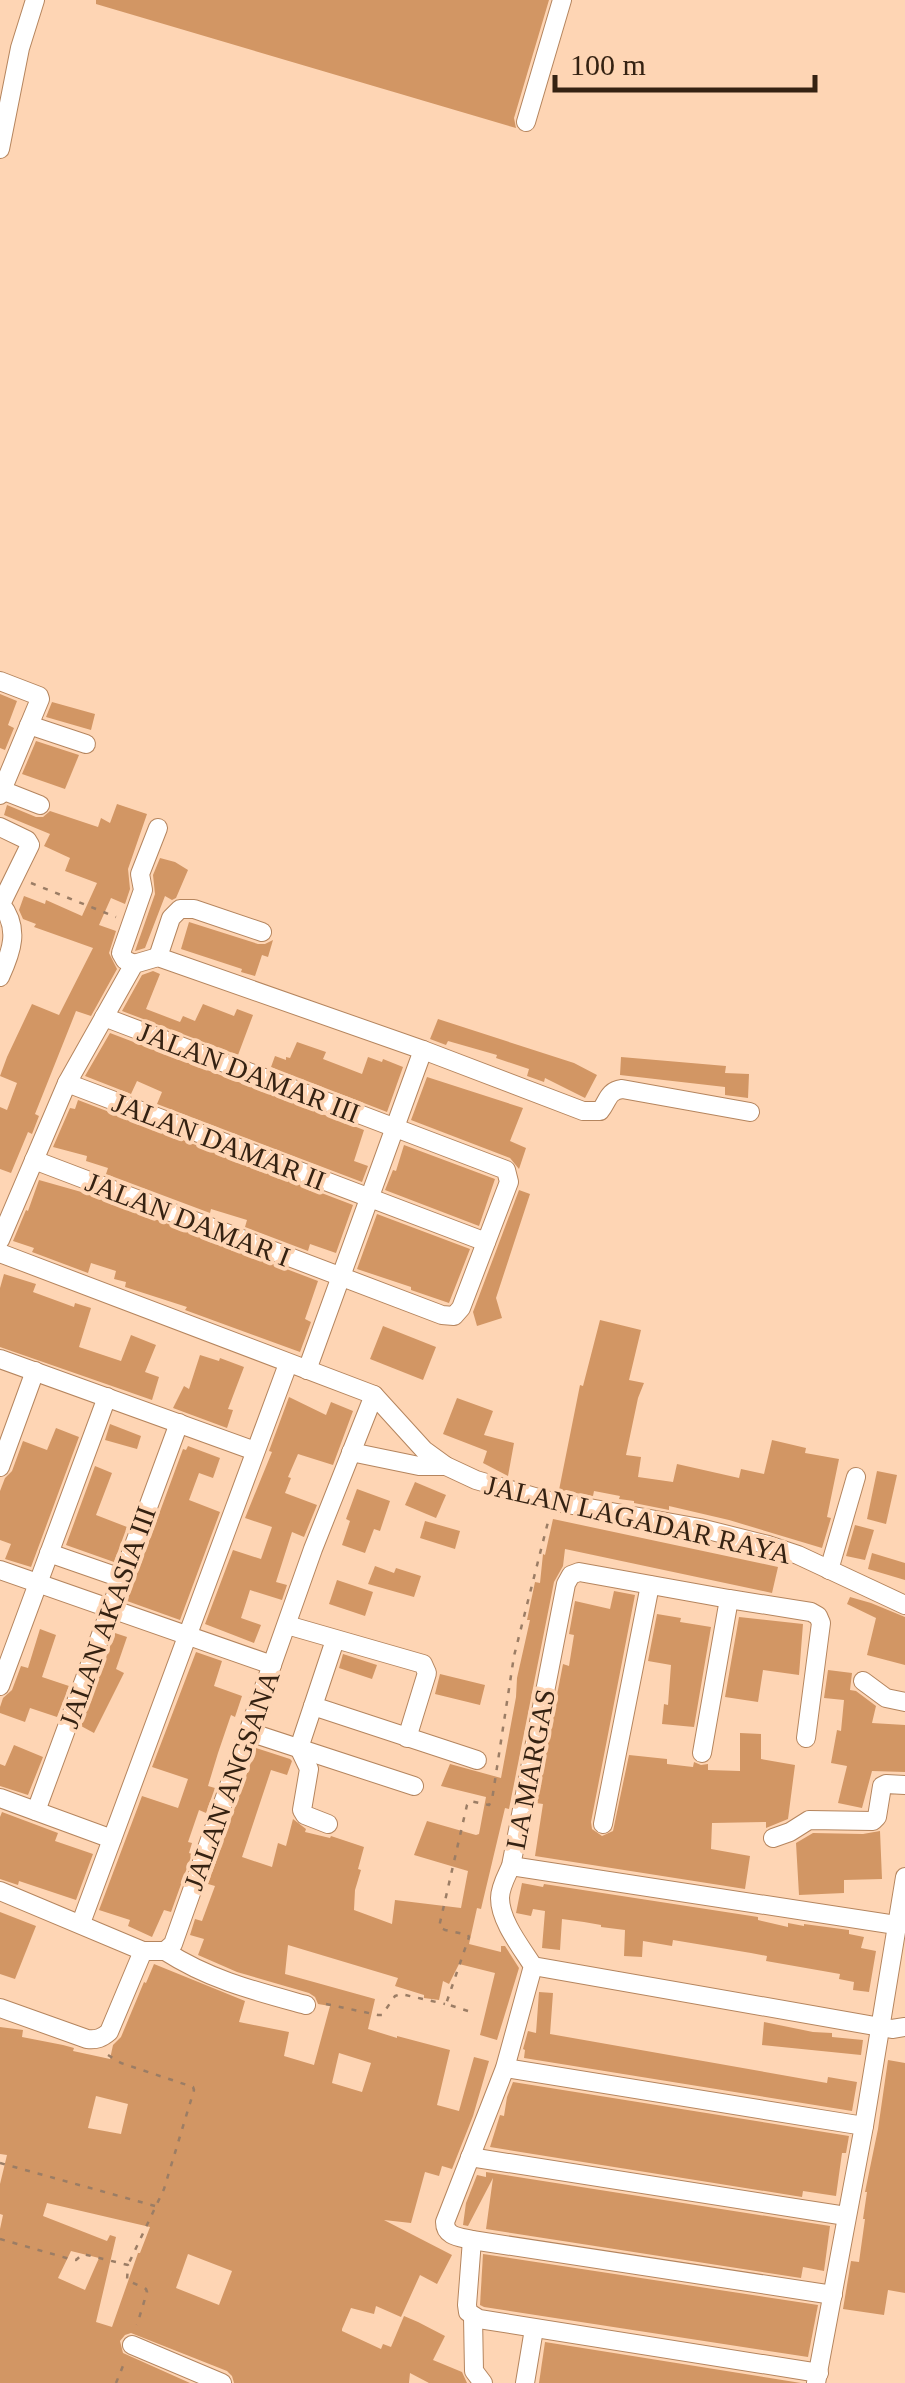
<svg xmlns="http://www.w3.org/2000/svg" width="905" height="2383" font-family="Georgia,serif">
  <rect width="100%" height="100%" fill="#fed5b4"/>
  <g fill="#d29664" fill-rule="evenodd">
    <path d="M96 0H549L514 118 516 128 96 4Z"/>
    <path d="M0 694 17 701 8 725 14 728 5 750 0 748Z"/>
    <path d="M52 702 95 714 91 730 46 717Z"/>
    <path d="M36 741 79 755 65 789 22 774Z"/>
    <path d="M117 804 147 814 128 869 130 889 125 904 111 898 99 925 116 931 109 953 117 969 91 1016 76 1011 35 1114 39 1116 32 1134 28 1132 11 1173 0 1169V1107L7 1110 17 1083 0 1076 7 1057 32 1004 59 1015 93 948 34 927 36 924 23 919 19 910 24 896 45 904 46 900 82 916 97 883 65 871 70 858 44 846 50 834 4 815 7 805 36 817H43L50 811 98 827 101 818 110 823Z"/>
    <path d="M160 858 175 862 188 870 176 898 172 900 165 896 145 948 135 951 155 894 153 875Z"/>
    <path d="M189 922 258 944H265L273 940 268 957 262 955 255 976 241 972 242 969 181 949Z"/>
    <path d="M153 971 160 974 146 1009 180 1022 183 1016 195 1021 203 1004 234 1016 237 1009 253 1015 238 1055 122 1011 142 975Z"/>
    <path d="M438 1019 574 1063 597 1075 585 1098 545 1078 544 1082 527 1076 529 1069 496 1058 497 1055 448 1041 446 1045 430 1039Z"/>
    <path d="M110 1033 364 1130 354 1161 368 1166 362 1182 157 1104 162 1092 137 1081 131 1094 85 1076Z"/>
    <path d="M297 1042 326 1052 323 1059 362 1074 368 1057 382 1062 383 1059 403 1067 387 1112 271 1067 275 1056 286 1060V1057L290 1058Z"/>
    <path d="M621 1057 726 1066 725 1073 749 1074 748 1098 725 1095V1087L620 1075Z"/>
    <path d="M427 1077 523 1108 510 1141 526 1148 519 1169 510 1158 411 1120Z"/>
    <path d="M78 1100 353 1205 336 1253 310 1244 308 1251 245 1227 247 1220 211 1209 210 1213 106 1174 108 1168 86 1161 87 1156 53 1147 70 1108 75 1109Z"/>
    <path d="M404 1145 495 1179 479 1226 385 1190 393 1170 396 1171Z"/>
    <path d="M39 1180 92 1195 318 1281 305 1319 311 1322 300 1352 185 1310 187 1307 125 1287 126 1282 114 1279 116 1271 91 1263 88 1273 32 1252 34 1248 13 1241 26 1210 28 1211Z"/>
    <path d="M519 1190 530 1194 496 1298 502 1318 477 1326 473 1312Z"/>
    <path d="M377 1214 470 1249 449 1303 411 1290V1287L357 1269Z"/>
    <path d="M4 1274 36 1284 33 1292 74 1307 75 1303 91 1308 79 1347 121 1361 131 1335 156 1345 145 1372 159 1377 152 1400 0 1347V1288Z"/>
    <path d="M600 1320 641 1330 629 1380 644 1383 638 1398 626 1455 641 1457 638 1477 673 1482 677 1464 739 1478 741 1469 764 1474 772 1440 806 1448 805 1453 839 1459 827 1517 831 1518 822 1548 729 1520 669 1506V1510L634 1503V1501L619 1499 620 1496 594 1491 593 1496 559 1490 580 1385 583 1386Z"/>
    <path d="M383 1326 436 1347 423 1380 370 1359Z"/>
    <path d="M200 1355 219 1361 220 1358 244 1367 228 1409 233 1410 227 1428 173 1408 184 1386 189 1389Z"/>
    <path d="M289 1397 326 1415 331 1402 353 1411 333 1465 298 1454 288 1477 291 1478 285 1493 317 1505 304 1537 292 1532 276 1582 287 1585 282 1600 250 1590 241 1618 261 1625 254 1643 205 1624 233 1550 261 1559 272 1527 245 1518 272 1452 269 1451Z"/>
    <path d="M457 1398 493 1411 484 1435 514 1443 508 1476 483 1463 487 1451 443 1434Z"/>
    <path d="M110 1424 141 1436 137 1449 105 1440Z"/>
    <path d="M56 1428 79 1437 31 1567 5 1559 11 1544 0 1540V1491L5 1478 12 1471 23 1441 47 1450Z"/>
    <path d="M188 1446 220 1458 213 1478 199 1473 189 1500 220 1512 180 1620 127 1601 183 1449 186 1450Z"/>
    <path d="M95 1466 112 1473 96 1515 127 1527 114 1562 66 1545Z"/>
    <path d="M877 1471 897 1475 886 1524 867 1519Z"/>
    <path d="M415 1482 446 1495 436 1518 405 1505Z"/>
    <path d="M357 1489 390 1501 380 1531 374 1529 365 1553 342 1545 350 1521 346 1519Z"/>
    <path d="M553 1519 778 1567 772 1593 565 1549 563 1566 554 1582 509 1809 505 1808 481 1909 477 1908 469 1944 501 1952V1946H505L519 1968 497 2040 480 2035 495 1973 459 1964 449 1984 443 1981 439 2000 424 1998V1995L395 1986 398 1978 288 1945 285 1974 375 1999 368 2029 397 2038V2036L450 2050 437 2105 459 2111 474 2057 489 2061 473 2116 452 2169 442 2166 439 2176 425 2172 411 2223 384 2220 452 2255 437 2284 420 2275 401 2317 376 2306 374 2314 351 2308 342 2329V2331L381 2349 383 2344 391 2347 404 2316 418 2322 445 2336 433 2360 462 2372 467 2383H429L410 2373 409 2383H234L232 2376 227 2371 131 2333 125 2335 120 2341 123 2353 190 2383H0V2229L3 2215 0 2214V2184L7 2155 0 2154V2027L23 2030 22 2037 63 2045 74 2048 73 2051 110 2059 113 2045 121 2037 144 1982 146 1983 154 1964 245 2001 239 2022 289 2032 284 2056 314 2065 330 2006 318 2004 315 1997 309 1993 237 1972 198 1955 204 1939 190 1935 195 1919 202 1921 215 1886 208 1884 256 1748 290 1759 292 1761 287 1775 271 1770 242 1857 272 1867 278 1843 286 1846 293 1819 306 1829 305 1832 330 1838 331 1836 364 1847 358 1869 361 1870 355 1890 354 1910 392 1924 395 1900 461 1908 468 1871 414 1855 427 1821 476 1835 479 1834 486 1797 441 1786 450 1764 501 1778 516 1697 517 1678 530 1620H527L535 1582 540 1583 543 1554 545 1555ZM339 2053 371 2063 362 2092 332 2083ZM96 2096 128 2104 121 2134 88 2128ZM47 2203 150 2227 140 2253H138L112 2327 96 2322 116 2237 110 2235 107 2241 43 2216ZM71 2251 99 2258 85 2290 58 2278ZM188 2254 232 2271 219 2305 176 2288Z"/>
    <path d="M425 1521 460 1531 455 1549 420 1538Z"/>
    <path d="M855 1525 874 1530 865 1560 846 1556Z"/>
    <path d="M872 1553 905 1563V1580L868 1569Z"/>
    <path d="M375 1566 394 1573 396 1568 421 1576 414 1597 368 1584Z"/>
    <path d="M337 1580 373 1592 365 1616 329 1604Z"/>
    <path d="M614 1591 635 1595 591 1822 592 1829 602 1836 613 1831 629 1755 667 1759V1764L693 1767 694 1762 701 1765 708 1764V1770L740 1771V1733L761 1734V1759L795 1765 788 1819 766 1828V1822L712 1823 711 1849 750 1856 745 1889 535 1856 543 1804 536 1803 563 1664 569 1666 574 1635 569 1634 575 1601 610 1609Z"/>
    <path d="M850 1597 871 1603 905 1617V1665L867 1655 876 1618 847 1604Z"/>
    <path d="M657 1614 681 1618 680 1622 711 1627 694 1727 662 1724 664 1704 668 1705 671 1665 648 1661Z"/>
    <path d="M739 1617 803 1624 799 1675 763 1670 758 1702 725 1697Z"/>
    <path d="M40 1629 56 1635 42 1677 69 1686 57 1717 30 1708 25 1722 0 1713V1707L3 1698 12 1690 21 1666 28 1668Z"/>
    <path d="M115 1633 127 1637 116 1669 124 1673 94 1733 81 1726Z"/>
    <path d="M196 1652 222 1661 214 1686 242 1696 235 1717 231 1715 218 1753 208 1786 215 1788 206 1813 199 1810 188 1842 192 1843 189 1853 192 1854 171 1912 164 1910 152 1937 128 1926 130 1920 99 1910 142 1796 178 1808 188 1779 152 1767Z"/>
    <path d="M343 1654 377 1665 372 1679 339 1668Z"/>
    <path d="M828 1670 852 1673 850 1690 856 1691 876 1706 872 1723 905 1725V1772L872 1771 862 1808 838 1803 847 1766 831 1763 837 1730 841 1731 844 1700 824 1698Z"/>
    <path d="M440 1674 485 1685 480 1705 435 1694Z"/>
    <path d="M14 1745 43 1757 28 1795 0 1786V1764L5 1766Z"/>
    <path d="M2 1812 58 1833 55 1841 93 1854 76 1900 19 1881 18 1885 0 1879V1817Z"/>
    <path d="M880 1831 882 1879 844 1880V1893L799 1895 796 1843 813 1833 863 1834Z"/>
    <path d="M522 1883 543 1887 544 1884 758 1917V1920L788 1927V1923L804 1926V1924L849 1930V1934L864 1937 861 1948 876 1951 869 1992 853 1990 854 1982 839 1979 840 1974 766 1961 767 1956 751 1953 673 1940 672 1946 643 1941 642 1957 624 1956 625 1930 601 1927V1925L584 1922 562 1919 560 1950 542 1948 545 1911 533 1909 531 1916 516 1913Z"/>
    <path d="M0 1912 36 1926 15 1979 0 1974Z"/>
    <path d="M539 1992 553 1993 550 2034 827 2083 828 2077 857 2082 852 2111 524 2058 525 2050 523 2049 528 2031 536 2033Z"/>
    <path d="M764 2022 813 2032 832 2033V2037L863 2040 861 2055 762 2045Z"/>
    <path d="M888 2060 905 2063V2293L888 2290 884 2315 843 2309 851 2261 859 2262 865 2219H863L867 2192H865L878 2129Z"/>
    <path d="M513 2082 849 2136 846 2153H842L836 2196 803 2191 802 2197 490 2147 500 2115 504 2116 507 2097Z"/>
    <path d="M486 2172 830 2226 824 2271 803 2267 801 2278 486 2229 493 2178 468 2226 463 2225 466 2203 477 2175 486 2177Z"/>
    <path d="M483 2254 818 2305 808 2357 484 2307 480 2305Z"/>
    <path d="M545 2342 801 2383H539Z"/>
  </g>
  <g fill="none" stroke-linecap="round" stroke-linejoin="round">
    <defs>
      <g id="minor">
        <path d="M526 122 562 0"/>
        <path d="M0 149 20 48 35 0"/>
        <path d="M0 681 39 696 40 699 0 795"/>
        <path d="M29 725 86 744"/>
        <path d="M2 790 40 805"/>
        <path d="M0 827 27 840 30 845 1 904C20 928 12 951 0 977"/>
        <path d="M158 957 171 918 180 909H194L262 932"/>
        <path d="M134 964 125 960 121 953 143 890 140 874 158 828"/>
        <path d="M67 1083 486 1242"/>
        <path d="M34 1160 442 1315 454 1316 461 1308 509 1182 506 1170 104 1017"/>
        <path d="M0 1240 67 1083 134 964 158 957 423 1050 583 1111H600C608 1102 607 1091 622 1089L750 1112"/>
        <path d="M0 1253 374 1395 424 1450 446 1466 476 1480 545 1500 700 1528 768 1545 798 1555 905 1605"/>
        <path d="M0 1359 255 1451"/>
        <path d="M307 1370 423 1050"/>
        <path d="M351 1452 419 1466H446"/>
        <path d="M0 1467 35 1371"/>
        <path d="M49 1553 121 1578"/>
        <path d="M0 1570 272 1665"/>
        <path d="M829 1570 856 1477"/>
        <path d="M729 1599 811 1612 818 1616 821 1623 806 1738"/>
        <path d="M287 1625 423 1664 427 1673 407 1738"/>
        <path d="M863 1681 886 1698 905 1702"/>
        <path d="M0 1686 107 1397"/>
        <path d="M313 1706 477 1760"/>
        <path d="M249 1732 414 1786"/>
        <path d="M702 1753 729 1599 579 1572 571 1575 566 1584 511 1866C507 1875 500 1887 500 1898 500 1921 521 1947 533 1966L505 2068 445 2222C445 2237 460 2237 472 2240L833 2295"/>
        <path d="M0 1798 112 1839"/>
        <path d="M36 1811 179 1423"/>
        <path d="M328 1824 305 1815 302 1810 309 1769 299 1748 335 1640"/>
        <path d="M603 1824 650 1585"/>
        <path d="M773 1838 790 1832 809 1820 873 1821 877 1817 882 1786 886 1784 905 1785"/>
        <path d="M511 1866 896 1925"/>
        <path d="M0 1891 143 1951H165L173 1944 313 1549 374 1395"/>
        <path d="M81 1923 288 1364"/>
        <path d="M165 1951C210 1980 255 1991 306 2005"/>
        <path d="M533 1966 892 2029 905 2027"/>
        <path d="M0 2008 87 2039C97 2040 102 2038 109 2032L143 1951"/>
        <path d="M505 2068 864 2126"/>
        <path d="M470 2157 846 2216"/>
        <path d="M472 2240 467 2305 468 2312 479 2319 819 2373"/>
        <path d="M473 2317 474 2371 483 2383"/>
        <path d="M132 2345 222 2383"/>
        <path d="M525 2383 534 2329"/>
        <path d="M816 2383 864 2126 905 1877"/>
      </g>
    </defs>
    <use href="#minor" stroke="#b5855e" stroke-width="20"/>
    <g stroke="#9b7d65" stroke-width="2.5" stroke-dasharray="5 8" stroke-linecap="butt">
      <path d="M31 883 116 917"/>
      <path d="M326 2004 378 2015H382L395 1996 401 1994 445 2004"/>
      <path d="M468 2011 446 2004 469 1937 468 1935 445 1930 439 1927 467 1805 470 1801 489 1805 492 1800 514 1656 549 1518"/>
      <path d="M108 2055 121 2063 193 2087 194 2090 164 2189 128 2265"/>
      <path d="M0 2163 155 2206"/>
      <path d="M0 2239 70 2259 76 2260 83 2254 128 2265 127 2280 146 2289 147 2292 137 2325"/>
      <path d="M116 2383 125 2361"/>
    </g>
    <use href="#minor" stroke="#fff" stroke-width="18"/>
  </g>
  <g text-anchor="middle" stroke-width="8" stroke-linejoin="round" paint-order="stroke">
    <g font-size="28" fill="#352212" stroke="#fed5b4">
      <text transform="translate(249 1072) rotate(21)" y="10">JALAN DAMAR III</text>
      <text transform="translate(219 1141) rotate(21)" y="10">JALAN DAMAR II</text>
      <text transform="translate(188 1219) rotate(21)" y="10">JALAN DAMAR I</text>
      <text transform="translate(638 1519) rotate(13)" y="10">JALAN LAGADAR RAYA</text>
      <text transform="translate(107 1617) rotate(-70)" y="10">JALAN AKASIA III</text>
      <text transform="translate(530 1769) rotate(-79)" y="10">LA MARGAS</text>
      <text transform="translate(231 1780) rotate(-70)" y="10">JALAN ANGSANA</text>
    </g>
  </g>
  <path d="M555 75v15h260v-15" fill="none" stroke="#352212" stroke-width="5"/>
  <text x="570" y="75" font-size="30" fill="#352212" stroke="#fed5b4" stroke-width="8" paint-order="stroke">100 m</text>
</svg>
